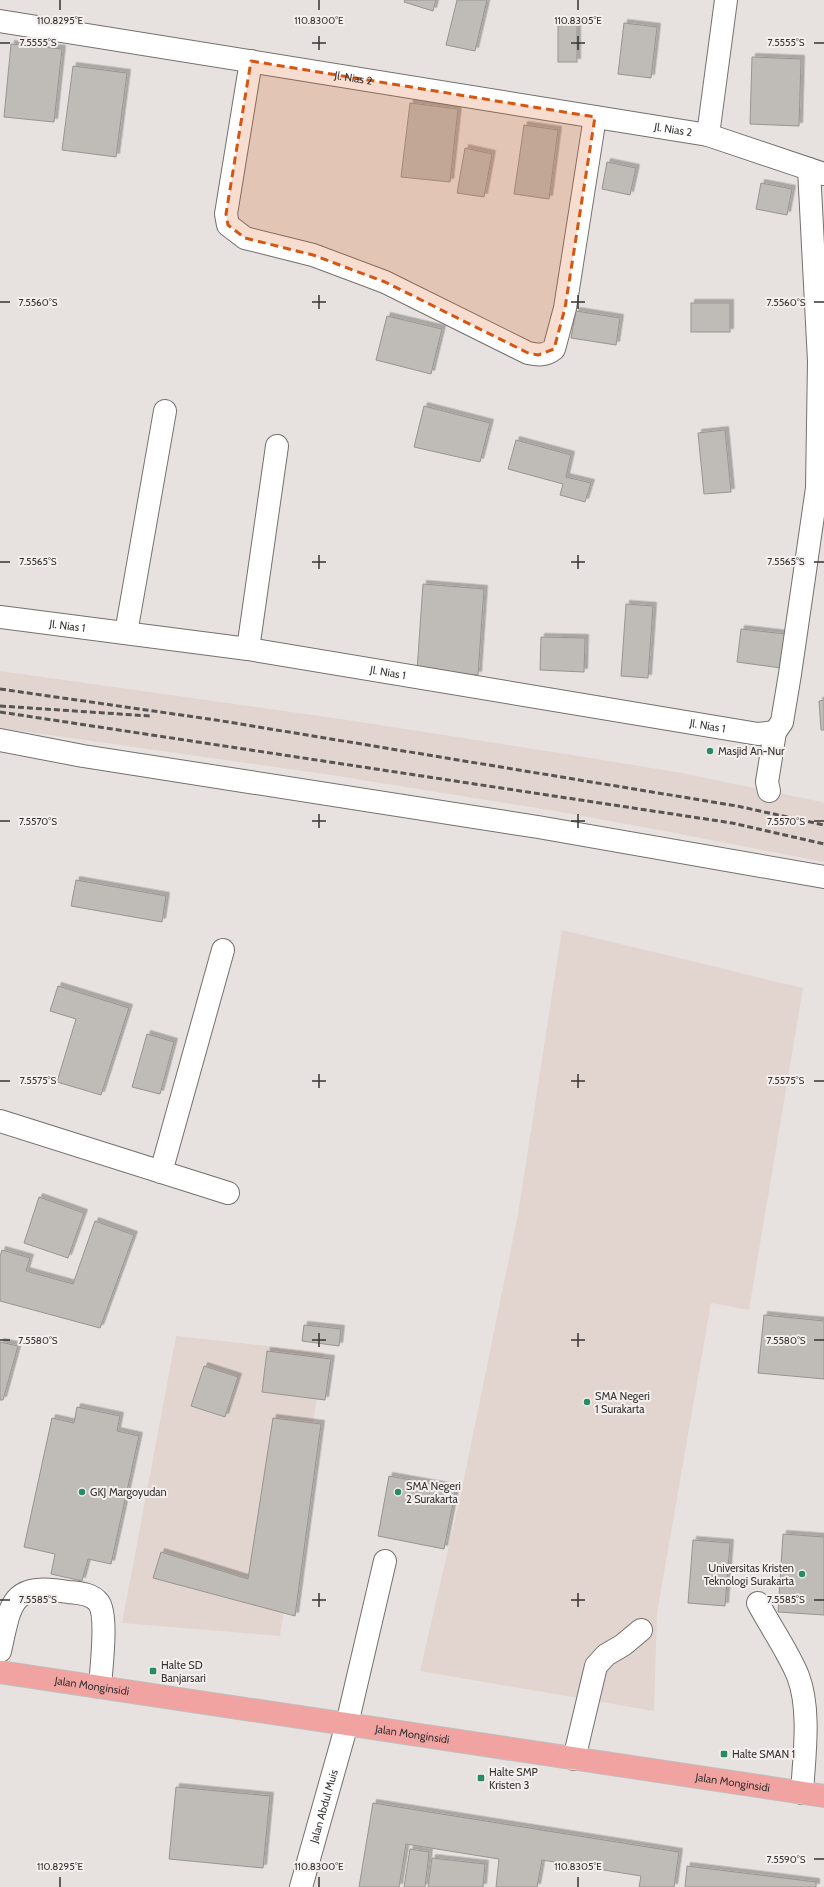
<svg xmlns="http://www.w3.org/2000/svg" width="824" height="1887" font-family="Cabin,sans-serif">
  <defs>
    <filter id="shadow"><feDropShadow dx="3.5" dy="-3.5" stdDeviation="0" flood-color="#0004"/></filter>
  </defs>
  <rect width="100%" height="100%" fill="#e7e2df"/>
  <g fill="#e2d5cf">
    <path d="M0 671 341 719 572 755 682 773 822 802 824 803V862L675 833 561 812 331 775 0 728Z"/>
    <path d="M562 930 803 988 749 1310 711 1303 657 1613 654 1711 420 1671 461 1493 518 1214Z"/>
    <path d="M176 1336 324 1352 280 1636 122 1623Z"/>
  </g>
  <g fill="#bfbcb8" stroke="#989491" filter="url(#shadow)">
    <path d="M405 0H436L433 11 404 2Z"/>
    <path d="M457 0H487L475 51 446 45Z"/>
    <rect x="558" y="23" width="19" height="39"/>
    <path d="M624 23 657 27 651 78 618 74Z"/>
    <path d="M11 44 62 49 54 122 4 117Z"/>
    <path d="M752 57 801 59 799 126 750 124Z"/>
    <path d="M73 66 127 73 116 157 62 150Z"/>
    <path d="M410 103 458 109 450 182 401 177Z"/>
    <path d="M524 125 558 130 549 199 514 194Z"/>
    <path d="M465 148 492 154 484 197 457 193Z"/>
    <path d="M607 162 636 168 630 195 602 189Z"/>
    <path d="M761 183 792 189 787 215 756 209Z"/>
    <rect x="691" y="303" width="39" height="29"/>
    <path d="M576 311 620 318 616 345 571 338Z"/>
    <path d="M387 316 442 329 431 374 376 360Z"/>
    <path d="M424 406 490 423 480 462 414 447Z"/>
    <path d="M725 430 731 492 704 494 698 433Z"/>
    <path d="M516 440 571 455 566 477 591 483 585 502 560 495 563 484 508 469Z"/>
    <path d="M423 584 484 589 478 675 417 671Z"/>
    <path d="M626 604 653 606 648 678 621 676Z"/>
    <path d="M741 629 785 634 781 668 737 662Z"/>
    <path d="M541 637 585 638 584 672 540 670Z"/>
    <path d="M824 700V730H821L819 701Z"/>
    <path d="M76 880 166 896 162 922 71 906Z"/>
    <path d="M58 986 129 1008 101 1095 57 1082 76 1019 50 1011Z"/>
    <path d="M147 1034 174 1042 160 1094 132 1087Z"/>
    <path d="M39 1197 84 1213 68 1258 24 1243Z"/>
    <path d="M95 1221 134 1235 100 1328 0 1301V1257L2 1250 30 1258 26 1271 73 1284Z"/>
    <path d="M764 1315 824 1321V1379L758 1373Z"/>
    <path d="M304 1325 341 1329 339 1346 302 1341Z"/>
    <path d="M0 1342 18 1346 3 1400H0Z"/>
    <path d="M267 1351 331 1359 325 1400 262 1392Z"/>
    <path d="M204 1366 238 1377 225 1417 191 1406Z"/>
    <path d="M77 1407 120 1416 117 1431 139 1436 111 1564 88 1559 82 1581 51 1574 55 1554 24 1547 52 1418 74 1423Z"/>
    <path d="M273 1418 321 1424 295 1616 153 1578 161 1552 248 1579Z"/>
    <path d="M389 1476 456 1488 444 1549 378 1536Z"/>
    <path d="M783 1534 824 1537V1615L778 1612Z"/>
    <path d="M693 1540 730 1543 725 1606 688 1603Z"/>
    <path d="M176 1787 270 1796 263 1868 169 1859Z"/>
    <path d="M373 1803 679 1852 674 1887H639L641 1876 542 1860 537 1887H496L499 1859 406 1844 399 1887H359Z"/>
    <path d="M410 1849 429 1852 425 1887H404Z"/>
    <path d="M432 1858 485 1864 483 1887H428Z"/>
    <path d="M687 1866 816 1882V1887H685Z"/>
  </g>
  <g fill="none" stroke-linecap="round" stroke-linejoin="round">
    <defs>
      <g id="minor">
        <path id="s1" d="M0 21 708 135 824 174"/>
        <path d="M251 61 226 214 228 225 245 238 313 255 385 282 528 353C538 355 545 356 554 349L565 308 595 117"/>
        <path d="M708 135 726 0"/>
        <path id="s2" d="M0 617 248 649 758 734 775 732"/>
        <path d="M126 633 165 411"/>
        <path d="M248 649 277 446"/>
        <path d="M0 740 83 756 538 827 824 877"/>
        <path d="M769 791 767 782 775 732 782 722 790 674 817 488 819 361 809 169"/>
        <path d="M0 1121 228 1193"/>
        <path d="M161 1172 223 950"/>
        <path d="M758 1603C770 1626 789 1653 798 1676 811 1710 804 1757 802 1793"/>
        <path d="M0 1651C11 1603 10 1582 68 1592 78 1593 92 1593 99 1603 108 1617 101 1669 100 1687"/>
        <path d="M574 1759 596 1666 606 1655 623 1645 641 1630"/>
        <path id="s3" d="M301 1887 347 1724 385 1561"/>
      </g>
      <g id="major">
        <path id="s4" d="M0 1672 824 1796"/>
      </g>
    </defs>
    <use href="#minor" stroke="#75706e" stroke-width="24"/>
    <use href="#major" stroke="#bfbebe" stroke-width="24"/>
    <use href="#minor" stroke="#fff" stroke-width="22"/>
    <use href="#major" stroke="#f1a3a1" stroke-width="22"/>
    <g stroke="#575553" stroke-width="3" stroke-dasharray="6 3" stroke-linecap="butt">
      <path d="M0 689 216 720 737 806 824 825"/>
      <path d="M0 706 150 716"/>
      <path d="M0 712 732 823 824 844"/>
    </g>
  </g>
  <path fill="#d65510" fill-opacity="0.2" stroke="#d65510" stroke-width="3" stroke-dasharray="8 5" stroke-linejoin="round" d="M251 61 595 117 565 308 554 349 538 355 528 353 385 282 313 255 245 238 228 225 226 214Z"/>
  <path fill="none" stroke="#373534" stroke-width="1.5" d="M60 0V10M319 0V10M578 0V10M319 36V50M578 36V50M0 43H10M312 43H326M571 43H585M814 43H824M319 295V309M578 295V309M0 302H10M312 302H326M571 302H585M814 302H824M319 555V569M578 555V569M0 562H10M312 562H326M571 562H585M814 562H824M319 814V828M578 814V828M0 821H10M312 821H326M571 821H585M814 821H824M319 1074V1088M578 1074V1088M0 1081H10M312 1081H326M571 1081H585M814 1081H824M319 1333V1347M578 1333V1347M0 1340H10M312 1340H326M571 1340H585M814 1340H824M319 1593V1607M578 1593V1607M0 1600H10M312 1600H326M571 1600H585M814 1600H824M814 1859H824M60 1877V1887M319 1877V1887M578 1877V1887"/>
  <g fill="#288b65" stroke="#f4efed" stroke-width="1.5">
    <circle cx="710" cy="751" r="4"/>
    <circle cx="587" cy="1402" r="4"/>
    <circle cx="82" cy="1492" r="4"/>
    <circle cx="398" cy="1492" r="4"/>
    <circle cx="802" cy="1574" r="4"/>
    <rect x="149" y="1667" width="8" height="8" rx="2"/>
    <rect x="720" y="1750" width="8" height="8" rx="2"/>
    <rect x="477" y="1774" width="8" height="8" rx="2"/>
  </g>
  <g text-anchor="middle" stroke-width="4" stroke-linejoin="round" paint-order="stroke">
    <g font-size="11" fill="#373534" stroke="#f4efed">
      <text dy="4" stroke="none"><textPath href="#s1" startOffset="358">Jl. Nias 2</textPath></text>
      <text dy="4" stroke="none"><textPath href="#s1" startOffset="682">Jl. Nias 2</textPath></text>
      <text dy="4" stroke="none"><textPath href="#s2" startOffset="68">Jl. Nias 1</textPath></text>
      <text dy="4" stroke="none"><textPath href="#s2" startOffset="392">Jl. Nias 1</textPath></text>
      <text dy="4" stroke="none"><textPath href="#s2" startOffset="716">Jl. Nias 1</textPath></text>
      <text dy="4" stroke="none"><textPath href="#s4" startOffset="93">Jalan Monginsidi</textPath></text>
      <text dy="4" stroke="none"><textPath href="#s4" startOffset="417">Jalan Monginsidi</textPath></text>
      <text dy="4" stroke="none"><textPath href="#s4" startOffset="741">Jalan Monginsidi</textPath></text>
      <text dy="4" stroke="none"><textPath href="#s3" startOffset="84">Jalan Abdul Muis</textPath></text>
    </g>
    <g font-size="11" fill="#373534" stroke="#f4efed" text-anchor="start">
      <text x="718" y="755">Masjid An-Nur</text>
      <text x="595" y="1400">SMA Negeri<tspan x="595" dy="13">1 Surakarta</tspan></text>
      <text x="406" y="1490">SMA Negeri<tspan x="406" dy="13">2 Surakarta</tspan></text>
      <text x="90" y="1496">GKJ Margoyudan</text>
      <text x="794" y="1572" text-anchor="end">Universitas Kristen<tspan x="794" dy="13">Teknologi Surakarta</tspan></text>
      <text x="161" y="1669">Halte SD<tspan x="161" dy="13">Banjarsari</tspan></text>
      <text x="732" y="1758">Halte SMAN 1</text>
      <text x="489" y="1776">Halte SMP<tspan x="489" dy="13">Kristen 3</tspan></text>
    </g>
  </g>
  <g font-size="10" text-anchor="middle" fill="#373534" stroke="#f4efed" stroke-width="4" stroke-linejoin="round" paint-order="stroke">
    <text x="60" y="24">110.8295°E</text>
    <text x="319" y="24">110.8300°E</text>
    <text x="578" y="24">110.8305°E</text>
    <text x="38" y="46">7.5555°S</text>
    <text x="786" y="46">7.5555°S</text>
    <text x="38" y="306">7.5560°S</text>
    <text x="786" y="306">7.5560°S</text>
    <text x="38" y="565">7.5565°S</text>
    <text x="786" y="565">7.5565°S</text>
    <text x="38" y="825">7.5570°S</text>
    <text x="786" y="825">7.5570°S</text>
    <text x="38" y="1084">7.5575°S</text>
    <text x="786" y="1084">7.5575°S</text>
    <text x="38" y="1344">7.5580°S</text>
    <text x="786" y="1344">7.5580°S</text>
    <text x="38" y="1603">7.5585°S</text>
    <text x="786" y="1603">7.5585°S</text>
    <text x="786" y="1863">7.5590°S</text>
    <text x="60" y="1870">110.8295°E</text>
    <text x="319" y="1870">110.8300°E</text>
    <text x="578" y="1870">110.8305°E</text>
  </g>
</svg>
